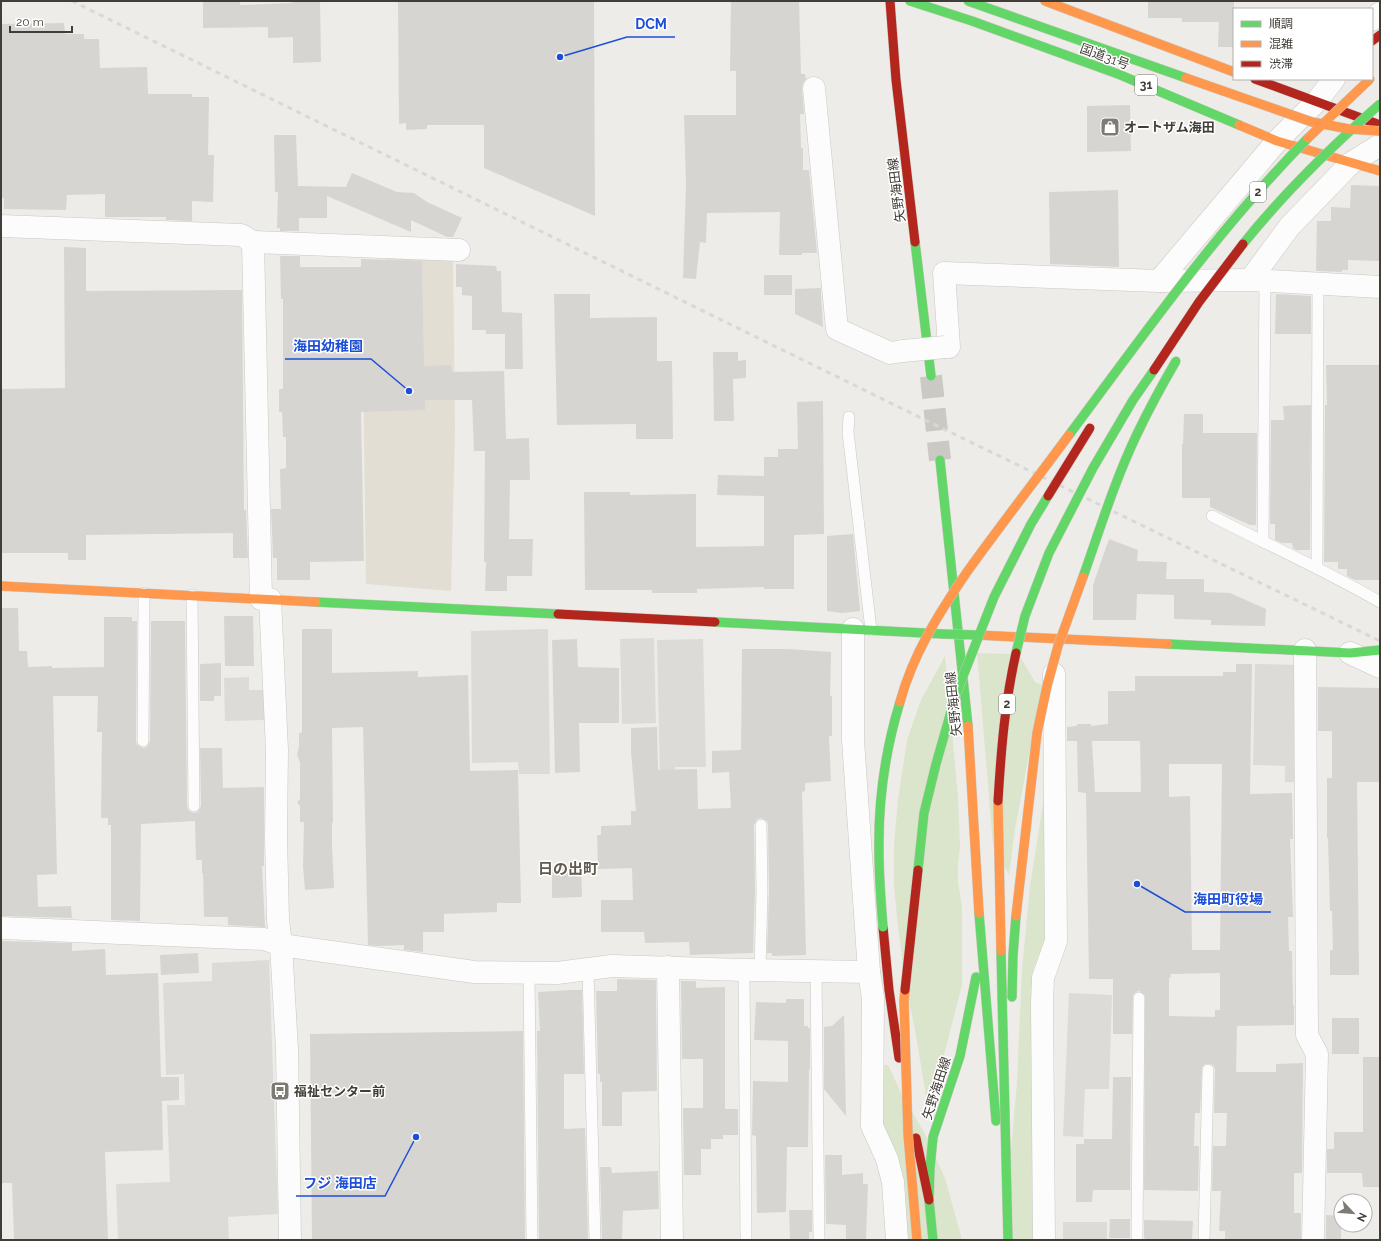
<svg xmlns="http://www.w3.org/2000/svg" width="1381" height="1241" font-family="Raleway,'Noto Sans JP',sans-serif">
  <rect width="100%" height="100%" fill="#edece8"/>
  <path fill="#e3ded4" d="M386 255 453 258 455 428 451 591 366 584 363 355 387 353Z"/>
  <g fill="#dbe5cb">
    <path d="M977 653 1011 654 1021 658 1035 682 1042 685 1015 829 1009 875 993 845Z"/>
    <path d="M945 656 958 797 960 847 958 863V882L962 907V985L929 1113 915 1030 905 981 898 927 894 887V846L898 799 907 740 921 700Z"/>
    <path d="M1044 798 1045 939 1033 970 1032 992 1034 1240H1013L1010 1161 1017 1083 1022 970 1030 886Z"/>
    <path d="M883 1065H888L902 1095 924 1132 945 1178 962 1240H908L882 1125Z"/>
  </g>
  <g fill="#dddbd8">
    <path d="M548 629 550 774H519L518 762 472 763 471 631Z"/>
    <path d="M654 638 656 723 622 724 620 639Z"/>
    <path d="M703 639 706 767H675L676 780 660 781 657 640Z"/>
    <path d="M1255 664 1301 665 1298 782H1285V766L1253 765Z"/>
    <path d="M249 677V690H266L267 720 225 721 224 678Z"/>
    <path d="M269 960 278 1214 228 1217 229 1240H118L116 1184 170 1182 167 1105H185L184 1074 166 1075 163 983 212 981V963Z"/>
    <path d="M1069 993 1112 995 1109 1089H1085L1083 1137 1063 1136Z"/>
    <rect x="1063" y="1222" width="44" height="18"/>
  </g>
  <g fill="#d7d5d1" fill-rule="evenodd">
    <path d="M203 1H240V5L292 3V1H320L321 62 293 63V37L268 38V27L203 28Z"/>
    <path d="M398 1H594L595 216 484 168V125H427V129L406 130V123L399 124Z"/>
    <path d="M731 1H799L801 74H805L806 79 803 83 802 89 804 114H800L801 148H803V170H809L817 253H802V255H779L780 212 707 213 706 243 700 242 696 279 683 278 686 184 684 115H736V71H730Z"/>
    <path d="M1148 1H1234V47H1218L1219 22H1182V18H1148Z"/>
    <path d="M64 23 65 34H84V39H99L100 68 147 67 148 94H192V97H209L208 155H214L213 202 192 201V221L166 220V217H105V194L67 195 66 210 4 209V198H1V24Z"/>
    <path d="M1130 105 1131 151 1087 152V106Z"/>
    <path d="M274 135H296L298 186 346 187 352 173 397 192 414 193 427 202 462 218 453 237H447L411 220V232L327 196V218H299V231H280V228H277L278 192H275Z"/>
    <path d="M1351 185 1380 186V261L1348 260V270H1342V272L1316 271 1317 221H1331V207L1350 208Z"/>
    <path d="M1118 190 1119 267 1050 264 1049 192Z"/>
    <path d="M64 247 86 248V291L242 290 244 510H246L248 558H233V533L86 535V560H68V553H1V389L65 388Z"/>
    <path d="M280 256H300V267H361V259L422 261 424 366 451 365 452 372 504 371 506 439 529 438 530 480H510L509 539H533L532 576H507V591H485L486 562H484L485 451H474L472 400H425V410L361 412 364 561 310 562V580H277V558H273L271 509H281L280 469 286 468V437H283L282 412H279V389H283V299H281Z"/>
    <path d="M456 264 496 266 497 271H501L502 312 522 313 523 369H505V334H486V330H472V296L462 295V287H456Z"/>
    <rect x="764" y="275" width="28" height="20"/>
    <path d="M821 288V294L823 327 795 314V289Z"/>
    <path d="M554 294H590V318L657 317V361H672L673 439H636V424L557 425Z"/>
    <path d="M1276 294 1311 296V334H1275Z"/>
    <path d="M713 352H738V361L746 360V378L733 379 734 421H714Z"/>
    <path d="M1326 365H1380V580H1355L1347 576V569H1338V562H1324L1325 405H1327Z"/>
    <path d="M823 401 824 534 794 535V589H764V587L697 589V593H652V590H585L584 492H630V495L696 494V547L764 546V496L717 495 718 475 764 476V457H778V449H798L797 402Z"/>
    <path d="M1311 405 1310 550H1296L1293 548 1292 543H1282L1275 540V524H1270L1271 420H1284L1283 406Z"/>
    <path d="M1184 414H1203V433H1257L1256 525H1250L1210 507V498H1182V444H1183Z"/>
    <path d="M853 534 860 611 842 613 827 611V536Z"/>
    <path d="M1109 539 1138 550 1137 561 1167 562 1166 579H1204V592L1230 593 1266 609 1265 626 1211 625V620L1174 619V595L1137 594 1136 620H1093V585Z"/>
    <path d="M1 608H18L19 651H27L28 667 52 666V668L104 667V617H132V621H137L136 741 137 745 143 748 147 747 150 741 151 621H185L187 806 188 810 194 813 198 812 201 806 200 748H222L223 788 264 787V866H262L265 927 228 925V917H204L203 873H202V860H196L195 821 141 824 140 921 111 920V825H108V818H101L102 732H97L98 696H53L57 874 37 875 38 907 71 906 72 918 1 916Z"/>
    <path d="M224 616H253L254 666H225Z"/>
    <path d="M302 629H332V673L418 671V677L468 675 470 771 518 770 521 903H497V912L444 914V932H423V952L404 950V945L378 946 368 945 363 727 332 728 333 823H332V845L334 888 305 890 303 866 304 822H300V806L297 802 300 799V763L297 754 299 747V733H301L302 731Z"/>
    <path d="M577 639 578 667 619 668V723H579L580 772 555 773 552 640Z"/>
    <path d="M742 649H788L831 652 830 696H832V736H829L831 781 805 783V791L802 792 806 955 772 956V953H767L769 891 768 825 767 821 761 818 757 819 754 825 755 891 753 953 690 955 689 942 645 943 644 932H601V900H633L632 868 598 869 597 835H601V826L631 825V811H636L631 751V728L657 727 658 770 697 769 698 809 731 808 729 772 712 773V751L741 750Z"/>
    <path d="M221 663V696H214V701H200V664Z"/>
    <path d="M1236 664H1252L1250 794 1292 793 1293 839H1290L1293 917H1288L1289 951H1292L1293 1005H1294V1025L1237 1026 1236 1072H1276V1064L1303 1063 1302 1173H1294V1213H1301V1240H1225V1231H1219L1221 1191H1212L1213 1146H1226L1227 1113H1214L1215 1070 1214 1066 1211 1064H1205L1202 1067 1200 1113H1195L1194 1146H1199L1198 1191 1144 1190 1145 995 1139 991 1136 992 1133 995 1132 1034H1113V979H1089L1086 793 1078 792 1077 741H1067V727L1077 726V724H1091V726L1108 724V691H1135V676H1223V672H1236ZM1092 741H1140L1141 792H1095ZM1169 764H1222L1220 950H1192L1190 796 1169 797ZM1220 973V1010H1215V1017L1169 1016V978H1170L1171 974Z"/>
    <path d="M1318 687 1380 688V782H1357L1359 975H1330V950H1333L1332 911H1330L1328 838H1327V778H1332V731H1318Z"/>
    <path d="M552 866H581L582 897 552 898Z"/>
    <path d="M1 941 72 943V951L105 949 106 975 158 973 161 1077H179V1100L162 1101 163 1150 105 1152 108 1240H14L12 1183H1Z"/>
    <path d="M198 953 199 973 161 975 160 955Z"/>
    <path d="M617 979 656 980 657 1091 622 1092V1126H602V1082H600V1074H598L596 991H617Z"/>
    <path d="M681 981H696V988L725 987V1109H738V1135H723V1139H711V1149H701V1175H684L683 1108H703V1059H682Z"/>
    <path d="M572 990H582L584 1074H564V1128L565 1129 585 1128 588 1240H539L537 1031H540L538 992Z"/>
    <path d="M786 999H804V1026H808V1028H810V1070L809 1069 808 1147H787L786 1212 757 1213 756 1136 752 1135 753 1081 788 1082V1041L754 1040 756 1002 786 1003Z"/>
    <path d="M844 1015 846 1116 824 1089V1027L832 1026Z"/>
    <rect x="1332" y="1018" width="27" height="36"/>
    <path d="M523 1031 525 1240H312L310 1034Z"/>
    <path d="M1363 1057H1380V1187H1363L1362 1173H1327V1149H1334V1132H1363Z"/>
    <path d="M1113 1077H1131L1130 1190H1093L1092 1202H1076V1144H1084V1139H1112Z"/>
    <path d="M825 1155H842V1175L863 1173V1184H868L866 1240H846V1225L826 1224Z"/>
    <path d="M600 1167H611L612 1173 658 1171 659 1209 623 1211 622 1240H602Z"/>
    <path d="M789 1210H812V1232H809V1240H790Z"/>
    <path d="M1326 1215 1341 1216V1240H1326Z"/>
    <path d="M1110 1219H1130V1238H1109Z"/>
    <path d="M1144 1220 1193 1221 1192 1240H1145V1238H1144Z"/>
  </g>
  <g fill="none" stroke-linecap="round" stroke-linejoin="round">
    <path stroke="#cbc9c4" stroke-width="22" stroke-dasharray="22 11" stroke-linecap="butt" d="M931 376 940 460"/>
    <defs>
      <g id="lane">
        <path d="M849 417 848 432 871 630"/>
        <path d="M1212 516C1268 545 1325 570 1380 602"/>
        <path d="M1263 542 1265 280"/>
        <path d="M1317 567 1318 284"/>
        <path d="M192 595 194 806"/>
        <path d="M143 741 144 593"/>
        <path d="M588 969 595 1240"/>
        <path d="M744 970 746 1240"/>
        <path d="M760 970 762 891 761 825"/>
        <path d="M816 971 819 1240"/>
        <path d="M529 973 532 1240"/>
        <path d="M1137 1240 1139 998"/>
        <path d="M1204 1240 1208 1070"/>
      </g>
      <g id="street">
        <path d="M1372 20 1380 13"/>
        <path d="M814 88 837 329 890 353 903 351"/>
        <path d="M1 226 241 235 253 242 261 599"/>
        <path d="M253 242 459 250"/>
        <path d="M1250 280 1290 226 1351 163 1380 145"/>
        <path d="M1159 281 1277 141 1317 101 1334 79"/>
        <path d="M945 347H949L944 273 1159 281 1250 280 1380 287"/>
        <path d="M270 599 277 750 276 837 278 920 281 945 287 1049 290 1240"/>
        <path d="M853 629V740L869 972 873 998 872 1126 887 1159 893 1182 897 1240"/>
        <path d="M1305 650 1307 1035 1317 1054 1313 1240"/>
        <path d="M1350 653 1380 667"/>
        <path d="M1 928 264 939 281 945 474 972 557 973 612 966 744 970 869 972"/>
        <path d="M668 967 672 1240"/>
        <path d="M1044 1240 1042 1004 1043 978 1056 941 1054 674"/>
      </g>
      <g id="fast">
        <path d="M910 1 972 21 1118 74 1239 125"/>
        <path d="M915 242 931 376"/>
        <path d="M940 460 968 726"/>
        <path d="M316 602 558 614"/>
        <path d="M715 622 943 634"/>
        <path d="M1168 644 1350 653 1380 650"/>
        <path d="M979 913 996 1121"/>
        <path d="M1012 997 1013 955 1016 916"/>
        <path d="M933 1240 929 1200 930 1168 933 1137 960 1056 976 977"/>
      </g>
      <g id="slow">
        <path d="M1045 1 1234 72"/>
        <path d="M1239 125 1277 141 1380 171"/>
        <path d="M1 586 316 602"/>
        <path d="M977 635 1168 644"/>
        <path d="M968 726 979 913"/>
      </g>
      <g id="jam">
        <path d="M890 1 896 80 915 242"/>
        <path d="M1372 41 1380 35"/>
        <path d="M1255 79 1380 125"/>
        <path d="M558 614 715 622"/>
        <path d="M883 927 889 990 899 1058"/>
        <path d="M916 1138 929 1200"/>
      </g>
    </defs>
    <use href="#lane" stroke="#c9c8c4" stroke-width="12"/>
    <use href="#street" stroke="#c9c8c4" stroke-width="23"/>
    <use href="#fast" stroke="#ccc8c0" stroke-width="10"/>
    <use href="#slow" stroke="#ccc8c0" stroke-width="10"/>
    <use href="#jam" stroke="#ccc8c0" stroke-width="10"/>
    <use href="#lane" stroke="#fcfcfc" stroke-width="11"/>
    <use href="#street" stroke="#fcfcfc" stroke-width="22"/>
    <use href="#fast" stroke="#63d668" stroke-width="9"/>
    <use href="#slow" stroke="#ff974d" stroke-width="9"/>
    <use href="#jam" stroke="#b3261e" stroke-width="9"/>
    <path stroke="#d8d8d7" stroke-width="3" stroke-dasharray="5 5" stroke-linecap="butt" d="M72 1 917 416 1380 641"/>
    <defs>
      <path id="street-bridge" d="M903 351 945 347"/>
      <g id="fast-bridge">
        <path d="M968 1 1186 78"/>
        <path d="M1243 244C1284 193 1331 147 1380 104"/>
        <path d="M1069 435C1145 333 1218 229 1308 138"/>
        <path d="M1083 577C1100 529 1115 480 1137 434 1149 409 1162 385 1176 361"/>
        <path d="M943 634 977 635"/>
        <path d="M1016 653 1025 616 1049 553 1093 468 1133 400 1154 370"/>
        <path d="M918 870 924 813 936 764 956 694 994 597 1031 524 1048 496"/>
        <path d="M883 927C881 902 879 878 879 853 878 802 885 751 900 702"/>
        <path d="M1001 951 1008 1240"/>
      </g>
      <g id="slow-bridge">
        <path d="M1186 78 1312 122 1349 129 1380 131"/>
        <path d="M1308 138 1370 79"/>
        <path d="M900 702C913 654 939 613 967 572 1000 526 1035 481 1069 435"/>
        <path d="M998 801 1001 951"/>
        <path d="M1016 916 1037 733 1047 686 1058 646 1083 577"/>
        <path d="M905 990 904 1001 908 1134 917 1240"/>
      </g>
      <g id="jam-bridge">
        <path d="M1154 370 1199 302 1243 244"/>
        <path d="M1048 496 1090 428"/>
        <path d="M998 801C1001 751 1005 701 1016 653"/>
        <path d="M905 990 918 870"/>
      </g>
    </defs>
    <use href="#street-bridge" stroke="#c9c8c4" stroke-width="23" stroke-linecap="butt"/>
    <use href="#fast-bridge" stroke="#ccc8c0" stroke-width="10" stroke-linecap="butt"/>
    <use href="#slow-bridge" stroke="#ccc8c0" stroke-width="10" stroke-linecap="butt"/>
    <use href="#jam-bridge" stroke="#ccc8c0" stroke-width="10" stroke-linecap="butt"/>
    <use href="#street-bridge" stroke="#fcfcfc" stroke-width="22"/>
    <use href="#fast-bridge" stroke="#63d668" stroke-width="9"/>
    <use href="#slow-bridge" stroke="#ff974d" stroke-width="9"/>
    <use href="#jam-bridge" stroke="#b3261e" stroke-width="9"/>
  </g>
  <defs>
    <symbol id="shop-square" viewBox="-11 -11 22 22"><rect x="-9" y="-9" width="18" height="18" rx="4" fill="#7e7a74" stroke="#fff"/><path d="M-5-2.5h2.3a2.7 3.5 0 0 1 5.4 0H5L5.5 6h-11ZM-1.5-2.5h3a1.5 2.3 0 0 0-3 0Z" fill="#fff"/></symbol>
    <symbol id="bus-square" viewBox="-11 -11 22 22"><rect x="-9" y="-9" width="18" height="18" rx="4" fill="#7e7a74" stroke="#fff"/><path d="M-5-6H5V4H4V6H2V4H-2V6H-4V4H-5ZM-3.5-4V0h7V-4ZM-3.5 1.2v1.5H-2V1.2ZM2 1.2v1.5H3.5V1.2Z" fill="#fff"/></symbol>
  </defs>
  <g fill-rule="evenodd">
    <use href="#shop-square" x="1099" y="116" width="22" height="22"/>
    <use href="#bus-square" x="269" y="1080" width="22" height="22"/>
  </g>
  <g text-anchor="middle" stroke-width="3" stroke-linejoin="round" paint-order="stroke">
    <g fill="#fff" stroke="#7b7772" stroke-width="1">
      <rect x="1135" y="75" width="22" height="20" rx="3"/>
      <rect x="1250" y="182" width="16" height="20" rx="3"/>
      <rect x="999" y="694" width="16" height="20" rx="3"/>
    </g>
    <g font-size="12" font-weight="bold" fill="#423d36">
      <text x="1146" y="89">31</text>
      <text x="1258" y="196">2</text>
      <text x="1007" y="708">2</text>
    </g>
    <g font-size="13" fill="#423d36" stroke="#fff">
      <text transform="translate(1105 56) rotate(20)" y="5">国道31号</text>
      <text transform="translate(896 190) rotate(-97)" y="5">矢野海田線</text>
      <text transform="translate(953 704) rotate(-96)" y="5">矢野海田線</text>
      <text transform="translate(936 1088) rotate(-72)" y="5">矢野海田線</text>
    </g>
    <g font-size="13" font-weight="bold" fill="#423d36" stroke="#fff" text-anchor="start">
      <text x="1124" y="132">オートザム海田</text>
      <text x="294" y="1096">福祉センター前</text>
    </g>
    <g font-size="15" font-weight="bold" fill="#635a4e" stroke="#fff">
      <text x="568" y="874">日の出町</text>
    </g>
  </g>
  <path fill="none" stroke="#1d4ed8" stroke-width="1.5" d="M560 57L627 37H675M409 391L371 359H285M1137 884L1185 912H1271M416 1137L385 1196H296"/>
  <g fill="#1d4ed8" stroke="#fff" stroke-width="1.5">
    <circle cx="560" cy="57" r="4"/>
    <circle cx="409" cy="391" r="4"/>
    <circle cx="1137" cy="884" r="4"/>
    <circle cx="416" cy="1137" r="4"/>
  </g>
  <g font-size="14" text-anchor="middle" font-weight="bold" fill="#1d4ed8" stroke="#fff" stroke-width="3" stroke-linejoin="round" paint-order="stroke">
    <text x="651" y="29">DCM</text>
    <text x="328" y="351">海田幼稚園</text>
    <text x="1228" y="904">海田町役場</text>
    <text x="340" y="1188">フジ 海田店</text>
  </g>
  <rect width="1381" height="1241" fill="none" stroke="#423d36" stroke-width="4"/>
  <rect x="1233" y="8" width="140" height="72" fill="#ffffff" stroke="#b3b1af"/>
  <rect x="1241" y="21" width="20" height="6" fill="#63d668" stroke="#b3b1af"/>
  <text x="1269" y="28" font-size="12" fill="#423d36">順調</text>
  <rect x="1241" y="41" width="20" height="6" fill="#ff974d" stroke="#b3b1af"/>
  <text x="1269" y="48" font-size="12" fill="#423d36">混雑</text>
  <rect x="1241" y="61" width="20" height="6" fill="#b3261e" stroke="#b3b1af"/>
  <text x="1269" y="68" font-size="12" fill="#423d36">渋滞</text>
  <g transform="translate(1353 1213) rotate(116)"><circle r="19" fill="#ffffff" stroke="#b3b1af"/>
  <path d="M0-3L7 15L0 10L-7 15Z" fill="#7e7a74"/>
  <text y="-6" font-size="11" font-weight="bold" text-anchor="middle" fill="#423d36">N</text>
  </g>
  <path d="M10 26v6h62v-6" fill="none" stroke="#423d36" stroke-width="2"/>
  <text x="16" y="26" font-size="12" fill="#423d36" stroke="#ffffff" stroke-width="3" paint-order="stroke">20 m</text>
</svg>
